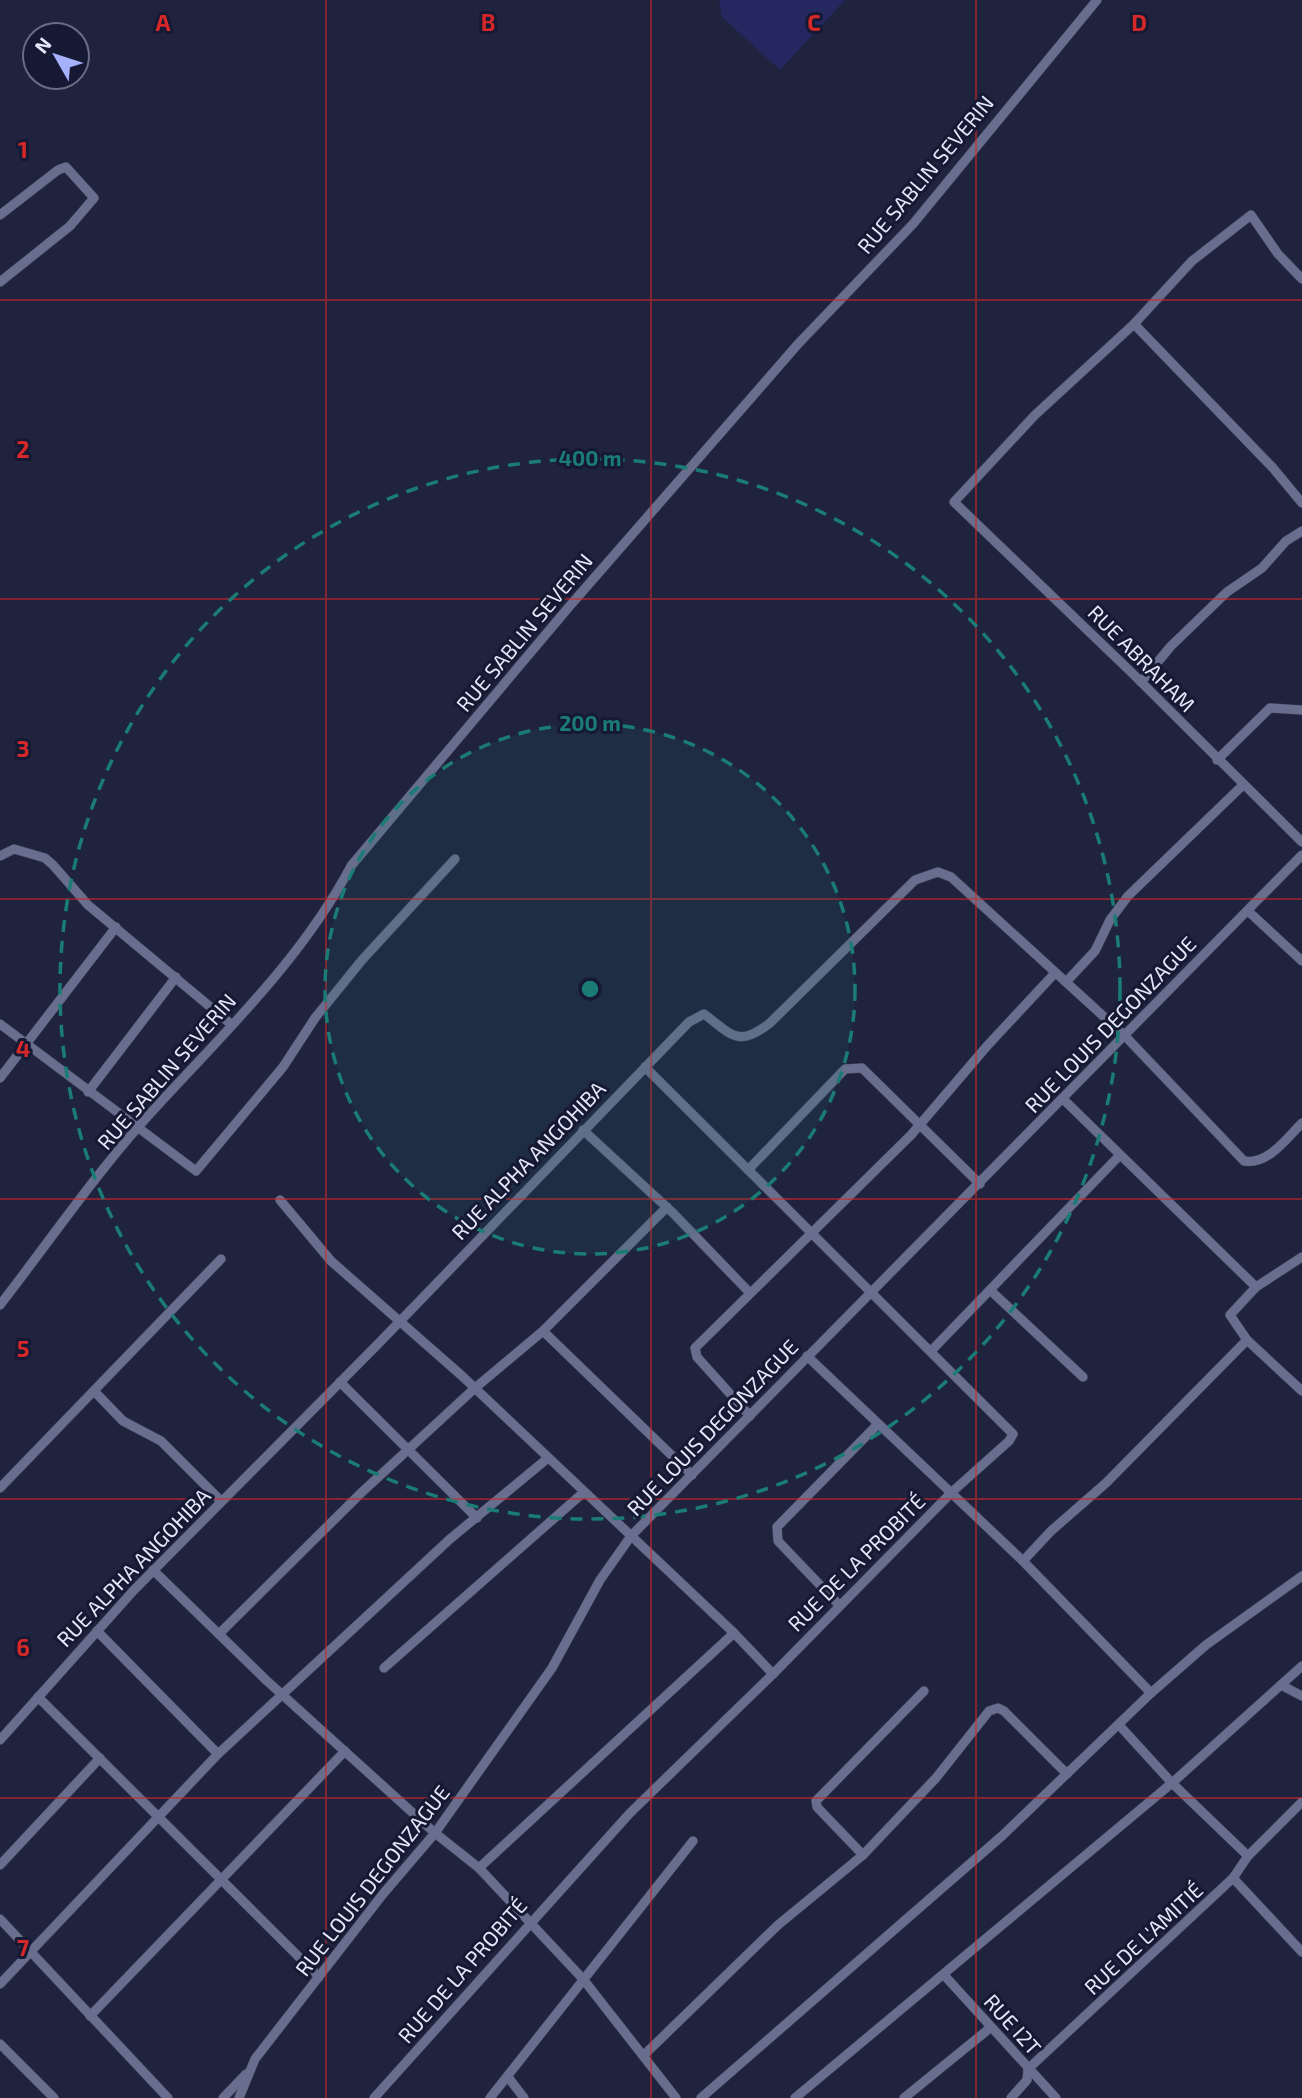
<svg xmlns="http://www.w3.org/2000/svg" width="1302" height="2098" font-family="'Exo 2',sans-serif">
  <rect width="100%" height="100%" fill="#1f233d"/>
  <path fill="#252760" d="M719 0H845L780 70 722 17Z"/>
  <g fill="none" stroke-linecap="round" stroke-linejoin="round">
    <defs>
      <g id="street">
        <path d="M0 215 58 170 66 167 94 198 70 226 0 282"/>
        <path d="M1302 279 1278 254 1251 215 1192 261 1134 324 1035 415 954 502 1130 671 1302 842"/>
        <path d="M1134 324 1273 468 1302 503"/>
        <path d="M1141 682 1171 646 1227 592 1262 568 1286 541 1302 531"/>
        <path d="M1217 760 1270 708 1302 710"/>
        <path d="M0 856 14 849 45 858 53 865 88 905 232 1025"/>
        <path d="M1248 911 1302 961"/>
        <path d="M1066 982 1095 951 1110 920 1128 896 1243 785"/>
        <path d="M0 1024 196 1171 283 1067 315 1018 362 960 455 859"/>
        <path d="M0 1078 116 927"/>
        <path d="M88 1092 176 977"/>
        <path d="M1063 1099 1256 1287"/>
        <path d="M583 1130 673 1213 749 1292"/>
        <path d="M748 1170 845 1069 862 1068 980 1184"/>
        <path d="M280 1200 331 1261 461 1375 734 1633"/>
        <path d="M1302 1257 1256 1287 1230 1315 1247 1340 1302 1391"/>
        <path d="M990 1290 1083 1377"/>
        <path d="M0 1305C52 1238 100 1167 158 1105 227 1030 303 957 351 866L568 608 798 344 913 224 1097 0"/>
        <path d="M543 1331 692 1475"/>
        <path d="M931 1351 1119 1156"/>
        <path d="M807 1356 1023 1561 1151 1693"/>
        <path d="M340 1382 477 1518"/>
        <path d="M95 1392 123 1421 161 1441 221 1501"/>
        <path d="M750 1416 697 1357 695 1348 911 1135 987 1046 1055 973"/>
        <path d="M0 1488 221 1259"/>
        <path d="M1023 1561 1051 1531 1106 1483 1247 1340"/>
        <path d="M153 1570 266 1680 435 1833 479 1868 583 1979 676 2098"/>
        <path d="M839 1605 778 1541 777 1527 878 1424"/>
        <path d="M97 1631 218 1754"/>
        <path d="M219 1634 361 1493 475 1388 543 1331 667 1207"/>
        <path d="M384 1668 584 1492"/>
        <path d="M1281 1685 1302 1696"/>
        <path d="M38 1697 319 1977"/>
        <path d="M1119 1725 1172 1783 1248 1856"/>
        <path d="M0 1740 134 1590 378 1344 689 1022 704 1014C732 1035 738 1048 770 1023L915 880 938 872 951 877 1125 1036 1244 1161C1268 1165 1286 1139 1302 1123"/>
        <path d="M863 1855 817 1807 816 1801 924 1691"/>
        <path d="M0 1865 100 1758"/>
        <path d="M479 1868 734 1633 773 1674"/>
        <path d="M1233 1878 1302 1952"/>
        <path d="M0 1919 168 2098"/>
        <path d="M944 1975 1056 2098"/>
        <path d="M0 1984 218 1754 450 1539 548 1458"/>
        <path d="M90 2016 345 1751"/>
        <path d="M0 2044 54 2098"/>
        <path d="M644 2055 778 1925 863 1855 936 1778 989 1711 998 1708 1004 1711 1067 1774"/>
        <path d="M508 2077 524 2098"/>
        <path d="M223 2098 246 2074"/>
        <path d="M239 2098 255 2059 383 1894 435 1833 552 1668 600 1580 631 1536 1302 855"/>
        <path d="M374 2098 630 1813 773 1674 952 1492 1009 1441 1013 1434 645 1067"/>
        <path d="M490 2098 693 1841"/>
        <path d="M701 2098 1003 1835 1151 1693 1206 1645 1302 1576"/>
        <path d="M795 2098 1172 1783 1302 1666"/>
        <path d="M904 2098 990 2028"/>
        <path d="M1011 2098 1027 2080 1028 2069 1233 1878 1248 1856 1302 1802"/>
      </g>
    </defs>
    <use href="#street" stroke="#3f4058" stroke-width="10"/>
    <use href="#street" stroke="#686e8d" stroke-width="9"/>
  </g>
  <path fill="none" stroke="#d62828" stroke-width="2" stroke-opacity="0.55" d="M326 0V2098M651 0V2098M976 0V2098M0 300H1302M0 599H1302M0 899H1302M0 1199H1302M0 1499H1302M0 1798H1302"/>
  <circle cx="590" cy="989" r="265" fill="#1a7c75" fill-opacity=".12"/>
  <g fill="none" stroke="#1a7c75" stroke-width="3.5" stroke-dasharray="12 9">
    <circle cx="590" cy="989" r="265"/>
    <circle cx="590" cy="989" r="530"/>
  </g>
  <g text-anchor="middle" stroke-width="6" stroke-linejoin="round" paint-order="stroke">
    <g font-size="21" fill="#e5e8fb" stroke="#161933">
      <text transform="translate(926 175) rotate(-50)" y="7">RUE SABLIN SEVERIN</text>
      <text transform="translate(525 633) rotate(-50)" y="7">RUE SABLIN SEVERIN</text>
      <text transform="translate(1141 659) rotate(45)" y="7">RUE ABRAHAM</text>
      <text transform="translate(1111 1025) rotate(-46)" y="7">RUE LOUIS DEGONZAGUE</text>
      <text transform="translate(167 1072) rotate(-49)" y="7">RUE SABLIN SEVERIN</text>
      <text transform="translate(529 1161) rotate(-46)" y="7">RUE ALPHA ANGOHIBA</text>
      <text transform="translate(713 1428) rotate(-46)" y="7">RUE LOUIS DEGONZAGUE</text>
      <text transform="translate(857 1563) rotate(-45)" y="7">RUE DE LA PROBITÉ</text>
      <text transform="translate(134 1568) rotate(-46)" y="7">RUE ALPHA ANGOHIBA</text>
      <text transform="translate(373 1881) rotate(-52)" y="7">RUE LOUIS DEGONZAGUE</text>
      <text transform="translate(1144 1939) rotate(-43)" y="7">RUE DE L'AMITIÉ</text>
      <text transform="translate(463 1971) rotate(-49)" y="7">RUE DE LA PROBITÉ</text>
      <text transform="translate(1012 2025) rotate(48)" y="7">RUE I2T</text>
    </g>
  </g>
  <g font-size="23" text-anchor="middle" font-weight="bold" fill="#d62828" stroke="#161933" stroke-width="6" stroke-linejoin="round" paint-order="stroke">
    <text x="163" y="31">A</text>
    <text x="488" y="31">B</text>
    <text x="814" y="31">C</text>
    <text x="1139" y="31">D</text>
    <text x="23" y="158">1</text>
    <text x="23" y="458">2</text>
    <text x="23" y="757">3</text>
    <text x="23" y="1057">4</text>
    <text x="23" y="1357">5</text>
    <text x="23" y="1656">6</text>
    <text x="23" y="1956">7</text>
  </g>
  <circle cx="590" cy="989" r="10" fill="#1a7c75" stroke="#161933" stroke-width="3.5"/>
  <g font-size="21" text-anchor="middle" font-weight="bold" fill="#1a7c75" stroke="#161933" stroke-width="6" stroke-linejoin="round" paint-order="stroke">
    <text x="590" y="466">400 m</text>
    <text x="590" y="731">200 m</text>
  </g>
  <g transform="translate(56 56) rotate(309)"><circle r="33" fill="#161933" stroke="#696c83" stroke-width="2"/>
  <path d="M0-5L12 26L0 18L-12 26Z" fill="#a6b1fc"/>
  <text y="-10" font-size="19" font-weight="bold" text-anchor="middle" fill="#e5e8fb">N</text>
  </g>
</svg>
